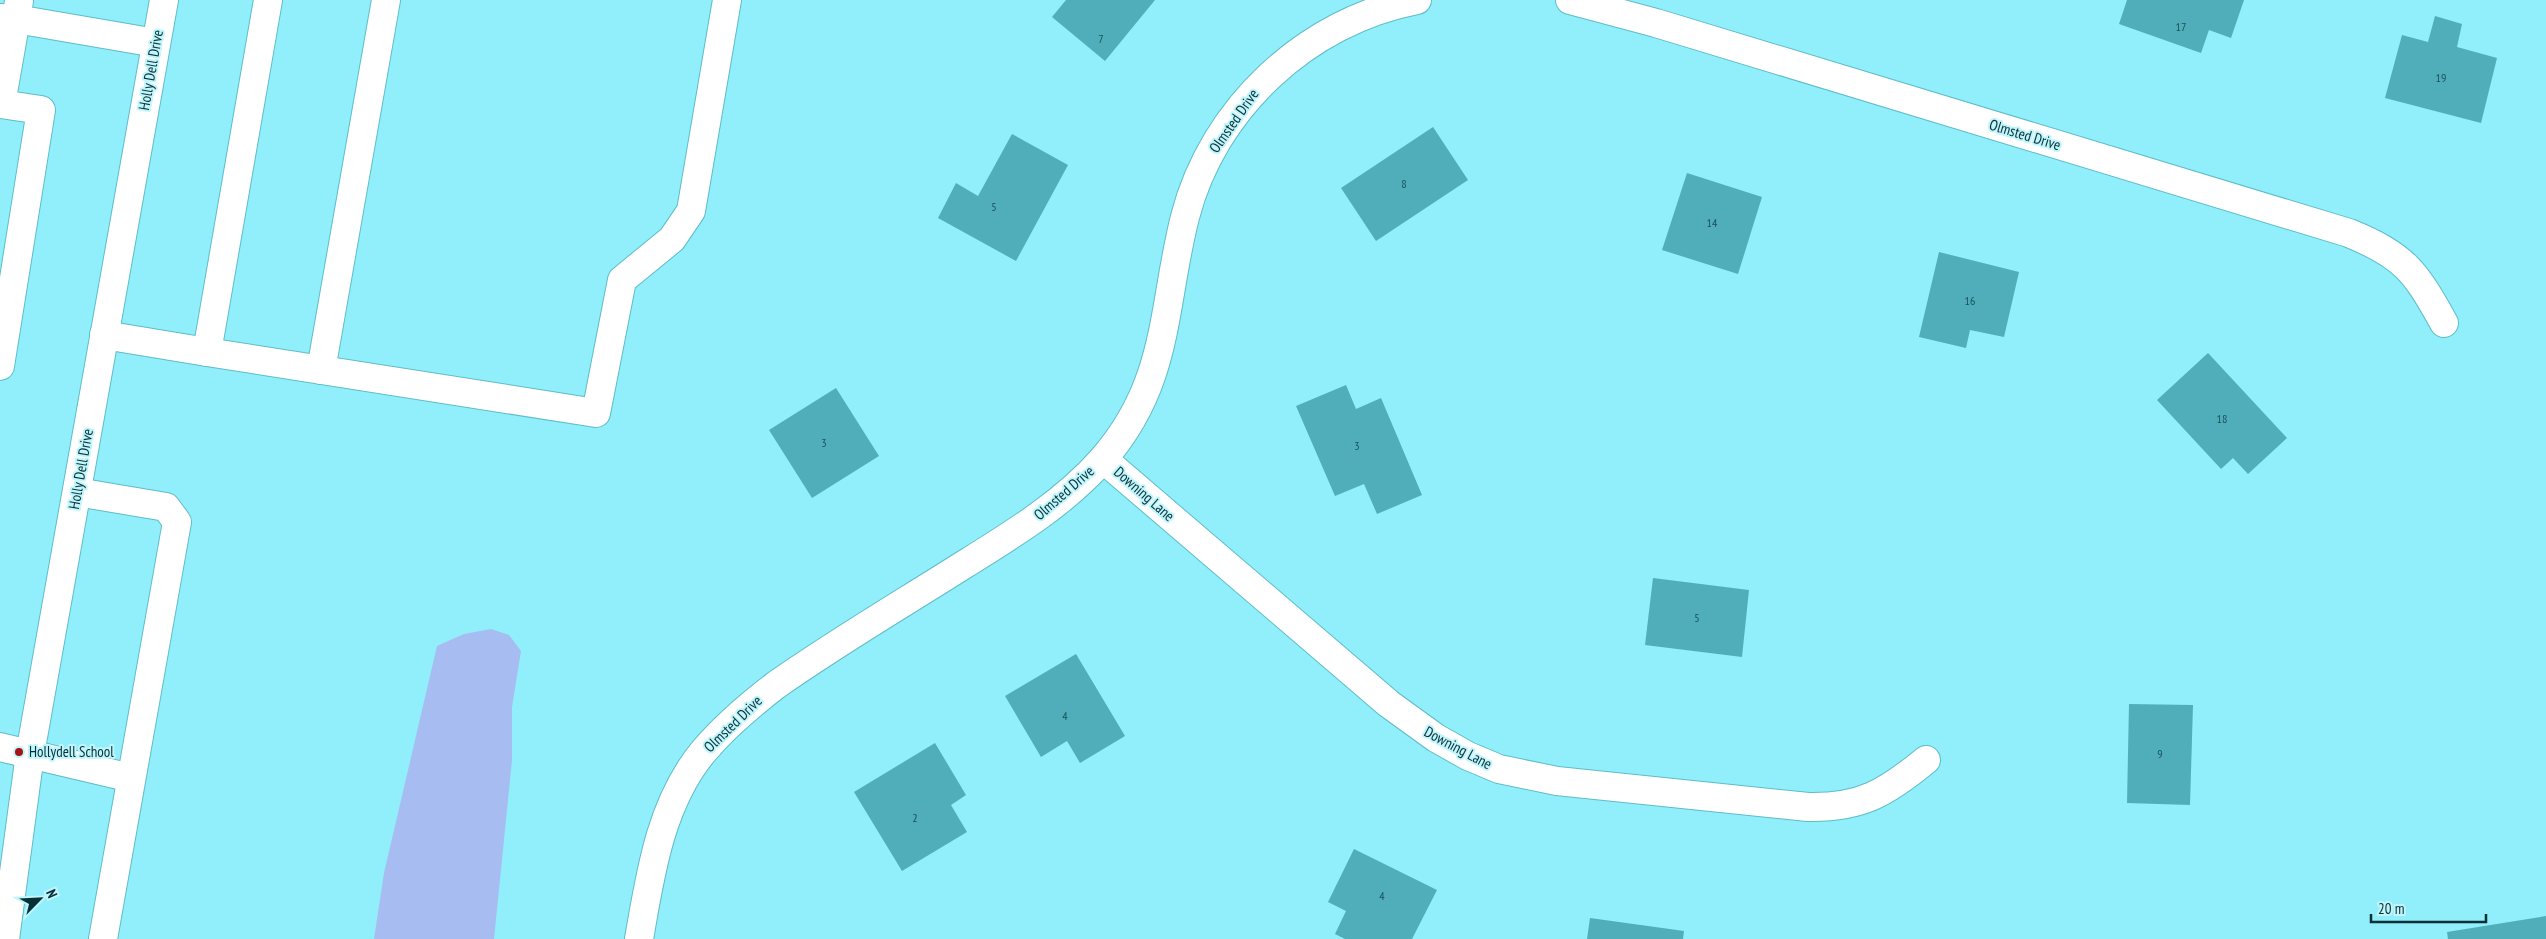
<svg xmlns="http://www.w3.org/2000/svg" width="2546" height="939" font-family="'PT Sans Narrow',sans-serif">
  <rect width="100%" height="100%" fill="#91eefb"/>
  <path fill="#a7bcf1" d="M491 629 509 635 521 651 512 707V760L494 939H374L384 873 437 646 464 634Z"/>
  <g fill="#50aebb">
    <path d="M1066 0H1155L1105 61 1052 17Z"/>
    <path d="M2127 0H2244L2231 38 2209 30 2201 53 2119 24Z"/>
    <path d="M2435 16 2462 24 2457 47 2497 58 2481 123 2385 98 2402 35 2428 42Z"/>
    <path d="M1433 127 1468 180 1376 241 1341 188Z"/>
    <path d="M1012 134 1068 165 1016 261 938 218 956 183 978 196Z"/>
    <path d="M1687 173 1762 197 1738 274 1662 250Z"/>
    <path d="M1939 252 2019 272 2004 337 1970 330 1966 348 1919 337Z"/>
    <path d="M2208 353 2287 438 2248 474 2233 458 2221 469 2157 400Z"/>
    <path d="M1346 385 1356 409 1381 398 1422 495 1377 514 1364 484 1335 496 1296 406Z"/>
    <path d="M836 388 879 456 812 498 769 430Z"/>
    <path d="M1653 578 1749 590 1742 657 1645 645Z"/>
    <path d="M1076 654 1125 736 1080 763 1067 741 1041 757 1005 696Z"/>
    <path d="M2129 704 2193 705 2190 805 2127 803Z"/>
    <path d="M935 743 966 795 951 805 967 832 902 871 854 792Z"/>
    <path d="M1354 849 1437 890 1412 939H1345L1335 934 1346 911 1328 902Z"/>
    <path d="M2546 916V939H2448L2447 932Z"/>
    <path d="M1590 918 1684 931 1683 939H1587Z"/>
  </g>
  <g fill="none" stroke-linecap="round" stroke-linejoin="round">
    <defs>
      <g id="minor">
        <path d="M1570 0 1656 23 2349 233C2405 256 2415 271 2444 323"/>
        <path d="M19 1 16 19 156 43"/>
        <path d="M0 18 16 19 1 104 41 110 0 366"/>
        <path d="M104 335 207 352 268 0"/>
        <path d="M207 352 596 413 622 280 672 239 691 211 727 0"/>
        <path d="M321 370 386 0"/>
        <path d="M1103 459 1389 704 1436 738 1468 756 1499 769 1557 781 1808 807C1861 808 1886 793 1926 760"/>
        <path d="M77 492 166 507 177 522 103 939"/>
        <path d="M0 747 131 778"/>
        <path d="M5 939 30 754 164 0"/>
        <path d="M639 939C650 876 660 804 703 752 724 727 750 705 776 685 837 642 902 604 965 564 1015 533 1064 503 1103 459 1170 382 1162 307 1185 217 1213 108 1307 21 1417 0"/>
      </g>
    </defs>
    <use href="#minor" stroke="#5fbcc9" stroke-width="30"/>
    <use href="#minor" stroke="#fff" stroke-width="28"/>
  </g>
  <circle fill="#a71316" stroke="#c0f5fc" stroke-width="2" cx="19" cy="752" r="5"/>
  <g text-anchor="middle" stroke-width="4" stroke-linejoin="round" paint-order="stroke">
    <g font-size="12" fill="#195058">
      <text x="2181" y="31">17</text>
      <text x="1101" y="43">7</text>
      <text x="2441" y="82">19</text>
      <text x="1404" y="188">8</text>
      <text x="994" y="211">5</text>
      <text x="1712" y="227">14</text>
      <text x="1970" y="305">16</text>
      <text x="2222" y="423">18</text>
      <text x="824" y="447">3</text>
      <text x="1357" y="450">3</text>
      <text x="1697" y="622">5</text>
      <text x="1065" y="720">4</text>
      <text x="2160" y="758">9</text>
      <text x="915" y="822">2</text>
      <text x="1382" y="900">4</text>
    </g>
    <g font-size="15" fill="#073137" stroke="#c0f5fc">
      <text transform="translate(151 70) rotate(-80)" y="5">Holly Dell Drive</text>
      <text transform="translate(1234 121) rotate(-55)" y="5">Olmsted Drive</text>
      <text transform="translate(2025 135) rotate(17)" y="5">Olmsted Drive</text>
      <text transform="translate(81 469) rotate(-80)" y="5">Holly Dell Drive</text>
      <text transform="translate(1064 493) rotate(-41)" y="5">Olmsted Drive</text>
      <text transform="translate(1144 494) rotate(41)" y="5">Downing Lane</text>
      <text transform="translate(733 724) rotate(-44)" y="5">Olmsted Drive</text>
      <text transform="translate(1458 748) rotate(28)" y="5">Downing Lane</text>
    </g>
    <g font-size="15" fill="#073137" stroke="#c0f5fc" text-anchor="start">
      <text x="29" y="757">Hollydell School</text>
    </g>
  </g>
  <g transform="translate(40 899) rotate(66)" stroke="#c0f5fc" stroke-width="4" paint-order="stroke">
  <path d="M0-4L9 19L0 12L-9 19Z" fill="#073137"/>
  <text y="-8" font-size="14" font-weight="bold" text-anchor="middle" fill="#073137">N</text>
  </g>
  <path d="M2371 914v8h115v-8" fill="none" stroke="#073137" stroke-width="2.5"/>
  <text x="2378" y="914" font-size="15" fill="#073137" stroke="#c0f5fc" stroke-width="4" paint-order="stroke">20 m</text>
</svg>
